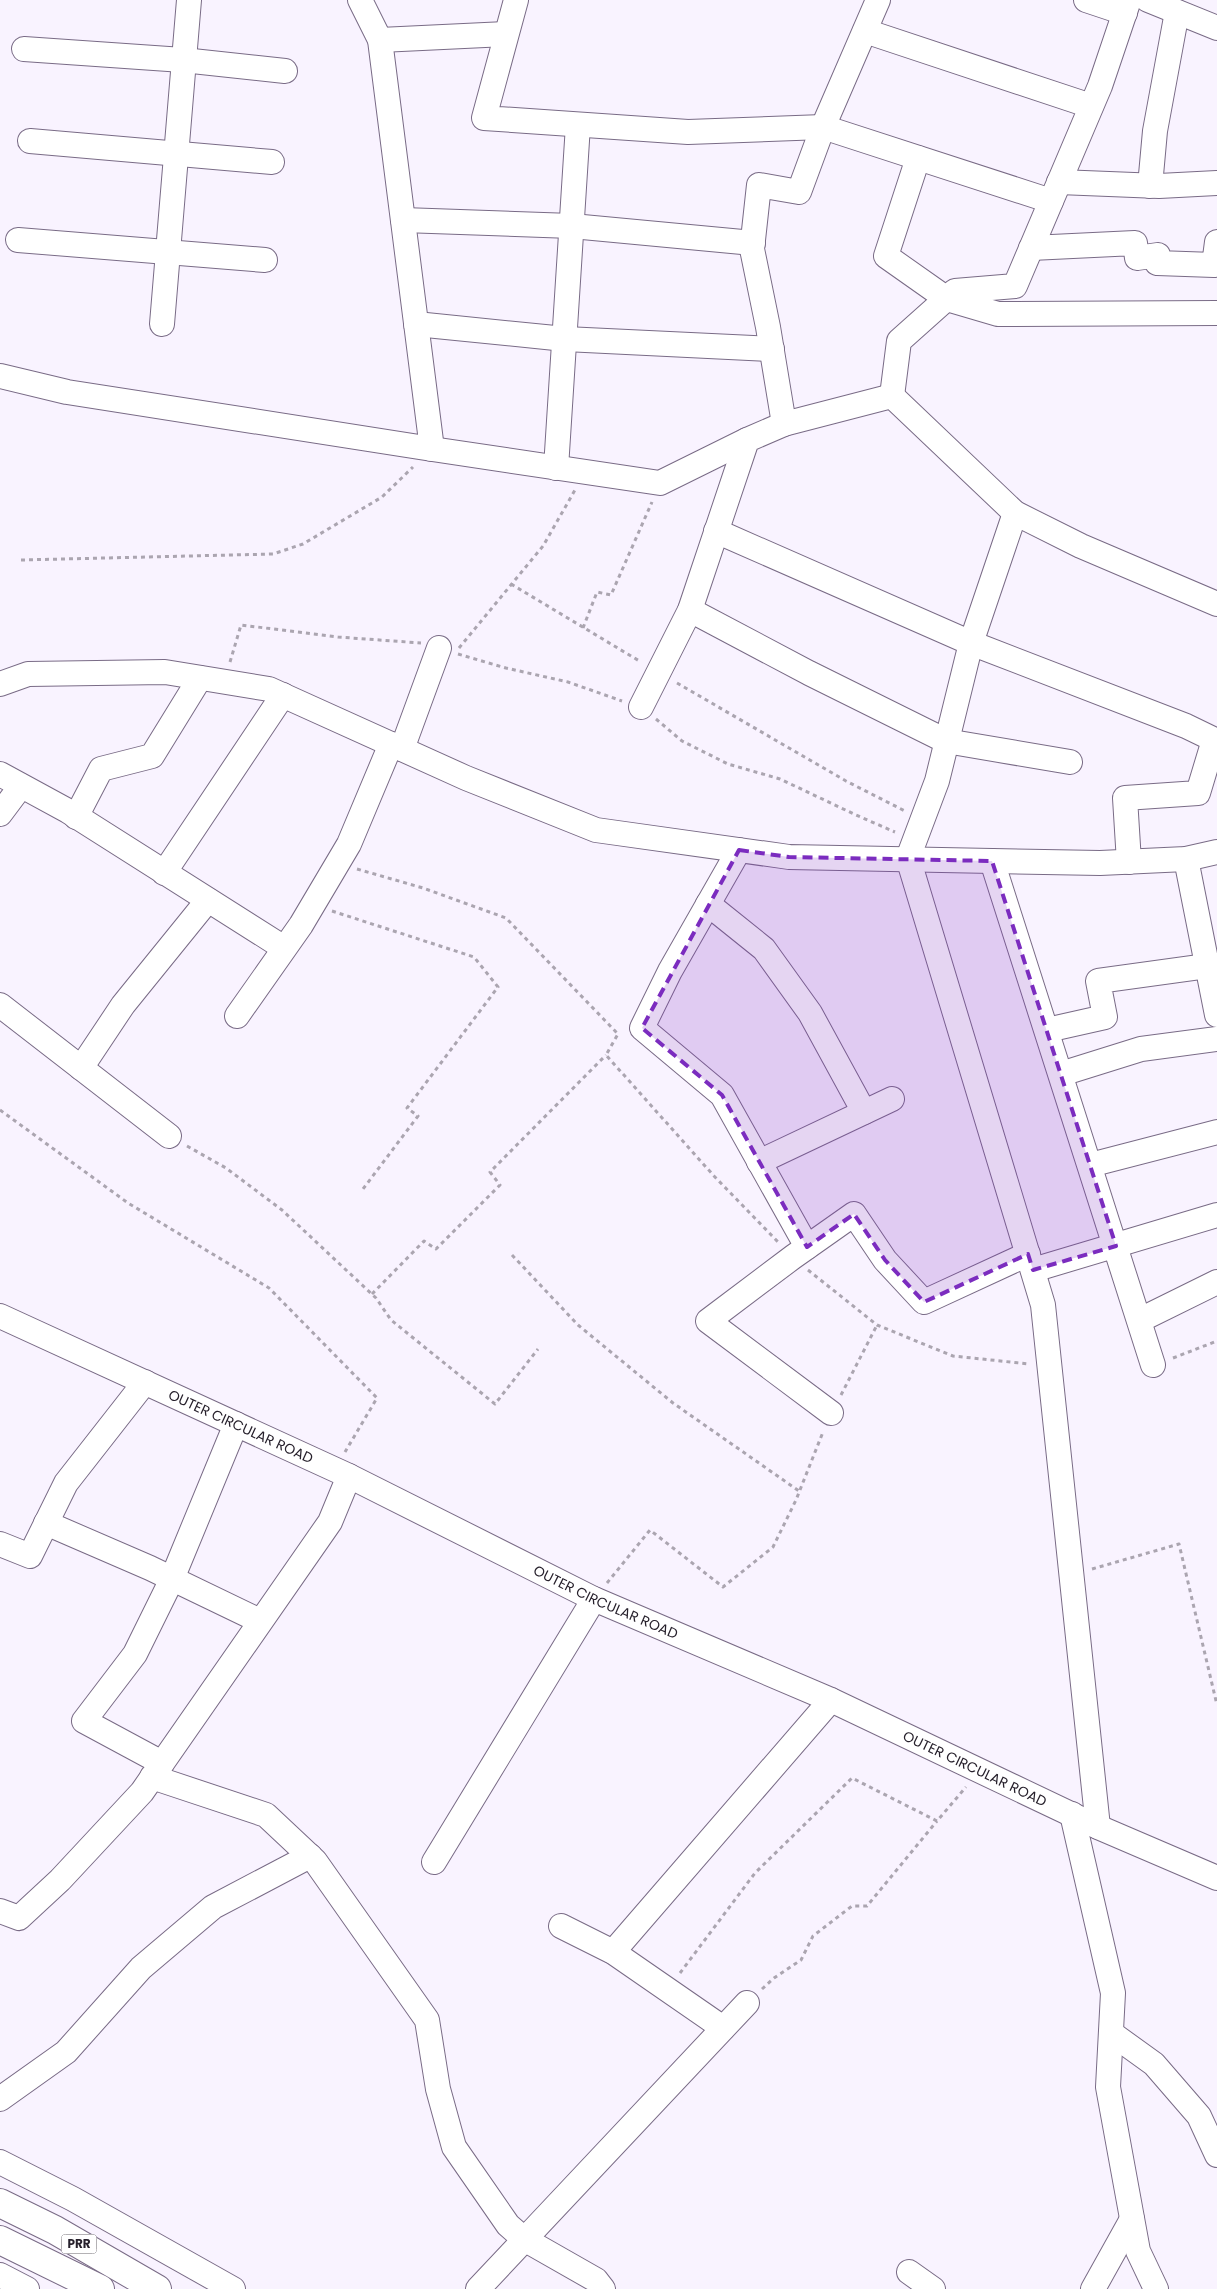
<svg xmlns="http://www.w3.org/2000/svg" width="1217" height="2289" font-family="Poppins,sans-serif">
  <rect width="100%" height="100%" fill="#f9f3ff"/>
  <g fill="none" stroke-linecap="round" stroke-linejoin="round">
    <defs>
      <g id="minor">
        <path d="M516 0 484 118 688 132 823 127 1051 201"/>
        <path d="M878 0 823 127 799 192 759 185 752 249 768 327 784 424 892 396 1015 513 1081 546 1217 604"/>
        <path d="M1086 0 1125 13"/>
        <path d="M1148 0 1217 28"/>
        <path d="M865 31 1091 106"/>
        <path d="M380 40 506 34"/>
        <path d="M24 49 183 60 285 71"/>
        <path d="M30 141 272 162"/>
        <path d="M918 158 886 256 947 299 998 314 1217 313"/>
        <path d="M1059 182 1159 186 1217 183"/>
        <path d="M1150 186 1155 131 1177 12"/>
        <path d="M403 220 572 226 753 243"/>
        <path d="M18 240 265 260"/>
        <path d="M1031 248 1135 243 1137 258 1158 255 1157 263 1214 265 1217 242"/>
        <path d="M162 324 189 0"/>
        <path d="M416 324 565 339 772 349"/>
        <path d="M0 376 67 392 432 449 380 40 360 0"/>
        <path d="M892 396 899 341 955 291 1015 286 1100 86 1129 0"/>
        <path d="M432 449 660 483 747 440"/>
        <path d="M556 468 578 125"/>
        <path d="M1015 513 971 643 937 781 908 858 1043 1305 1098 1827"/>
        <path d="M716 531 971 643 1186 726 1217 741"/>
        <path d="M690 610 809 673 946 741 1070 762"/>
        <path d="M0 684 28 674 165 672 269 689 466 778 596 830 789 857 1100 863 1186 859 1217 852"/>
        <path d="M641 707 690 610 747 440 784 424"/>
        <path d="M402 749 439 648"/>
        <path d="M0 774 68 811 284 948"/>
        <path d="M0 814 21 786"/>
        <path d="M76 817 101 769 152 756 200 678"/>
        <path d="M739 850 670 971 642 1028 722 1095 807 1247"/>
        <path d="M1186 859 1217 1015"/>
        <path d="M992 861 1153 1365"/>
        <path d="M1129 862 1125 798 1198 793 1214 740"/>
        <path d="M164 873 283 695"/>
        <path d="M708 904 764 949 810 1013 864 1112"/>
        <path d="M0 1005 169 1136"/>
        <path d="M237 1016 301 925 349 844 391 744"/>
        <path d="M1047 1030 1105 1017 1098 981 1207 966"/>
        <path d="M81 1068 123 1005 208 900"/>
        <path d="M1061 1074 1141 1049 1217 1039"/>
        <path d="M759 1162 892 1099"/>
        <path d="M1090 1165 1217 1132"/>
        <path d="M1033 1270 1217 1215"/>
        <path id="s1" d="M0 1316 349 1476 594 1599 831 1700 1098 1827 1217 1878"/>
        <path d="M1140 1320 1217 1282"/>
        <path d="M831 1413 708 1321 793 1257 854 1214 885 1260 924 1302 1028 1254"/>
        <path d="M46 1523 150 1568 260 1621"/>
        <path d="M0 1544 30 1556 66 1483 145 1382"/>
        <path d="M162 1763 84 1721 135 1654 172 1579 236 1424"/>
        <path d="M152 1777 266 1815 315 1861 427 2020 438 2089 454 2147 508 2225 524 2239 596 2280 603 2289"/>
        <path d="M1072 1814 1113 1993 1108 2087 1138 2251 1156 2289"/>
        <path d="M434 1862 594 1599"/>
        <path d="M0 1911 19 1918 60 1880 142 1792 330 1522 349 1476"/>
        <path d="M561 1926 613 1952 723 2028"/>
        <path d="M613 1952 831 1700"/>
        <path d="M1111 2033 1154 2064 1199 2116 1217 2155"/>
        <path d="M0 2099 66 2052 141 1968 213 1907 310 1856"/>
        <path d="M0 2162 73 2199 233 2289"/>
        <path d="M909 2272 933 2289"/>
        <path d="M0 2275 27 2289"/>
        <path d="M478 2289 747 2003"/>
        <path d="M1093 2289 1132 2219"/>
      </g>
      <g id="highway">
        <path d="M0 2203 55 2230 157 2289"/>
        <path d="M0 2240 100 2289"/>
      </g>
    </defs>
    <use href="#minor" stroke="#796b86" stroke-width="26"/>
    <use href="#highway" stroke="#796b86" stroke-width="30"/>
    <g stroke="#aba5b0" stroke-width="3" stroke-dasharray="4 4" stroke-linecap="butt">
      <path d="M21 560 273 554 303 544 382 497 413 467"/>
      <path d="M511 584 641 662"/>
      <path d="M583 628 597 592 611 595 652 502"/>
      <path d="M459 648 543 546 575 490"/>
      <path d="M458 654 506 668 568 682 622 701"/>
      <path d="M230 662 241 625 338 637 421 643"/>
      <path d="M677 683 846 781 905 811"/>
      <path d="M656 719 682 741 728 764 780 779 856 815 895 832"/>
      <path d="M357 869 423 888 506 918 618 1034 606 1055 714 1176 778 1242"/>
      <path d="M332 911 474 957 498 987 407 1108 418 1116 363 1189"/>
      <path d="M0 1110 128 1203 269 1288 377 1398 345 1452"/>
      <path d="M187 1146 226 1168 282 1210 376 1298 391 1320 495 1404 538 1349"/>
      <path d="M512 1255 578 1325 673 1403 799 1491"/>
      <path d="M808 1270 877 1325 953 1356 1029 1364"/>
      <path d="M372 1294 424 1241 436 1249 500 1185 490 1172 606 1055"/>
      <path d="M1173 1358 1217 1341"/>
      <path d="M841 1395 877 1325"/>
      <path d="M1092 1569 1179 1544 1217 1705"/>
      <path d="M607 1583 650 1530 723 1587 773 1547 796 1500 823 1432"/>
      <path d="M680 1973 755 1873 852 1778 937 1821 966 1787"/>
      <path d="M762 1989 774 1978 801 1960 813 1936 852 1906H867L937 1821"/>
    </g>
    <use href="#minor" stroke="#fff" stroke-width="24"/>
    <use href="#highway" stroke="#fff" stroke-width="28"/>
  </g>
  <path fill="#7b2cbf" fill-opacity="0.2" stroke="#7b2cbf" stroke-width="4" stroke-dasharray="10 6" stroke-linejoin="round" d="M739 850 789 857 992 861 1116 1246 1033 1270 1028 1254 924 1302 885 1260 854 1214 807 1247 722 1095 642 1028Z"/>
  <g text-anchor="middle" stroke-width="4" stroke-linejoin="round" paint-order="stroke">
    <rect fill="#fff" stroke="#68646b" stroke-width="1" x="61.5" y="2234.5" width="35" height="19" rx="4"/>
    <g font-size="12" font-weight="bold" fill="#27212c">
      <text x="79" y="2248">PRR</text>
    </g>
    <g font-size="14" fill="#27212c" stroke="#fff">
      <text dy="5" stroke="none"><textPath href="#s1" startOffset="265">OUTER CIRCULAR ROAD</textPath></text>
      <text dy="5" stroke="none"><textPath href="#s1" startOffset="670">OUTER CIRCULAR ROAD</textPath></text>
      <text dy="5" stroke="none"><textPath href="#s1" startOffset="1075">OUTER CIRCULAR ROAD</textPath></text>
    </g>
  </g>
</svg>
